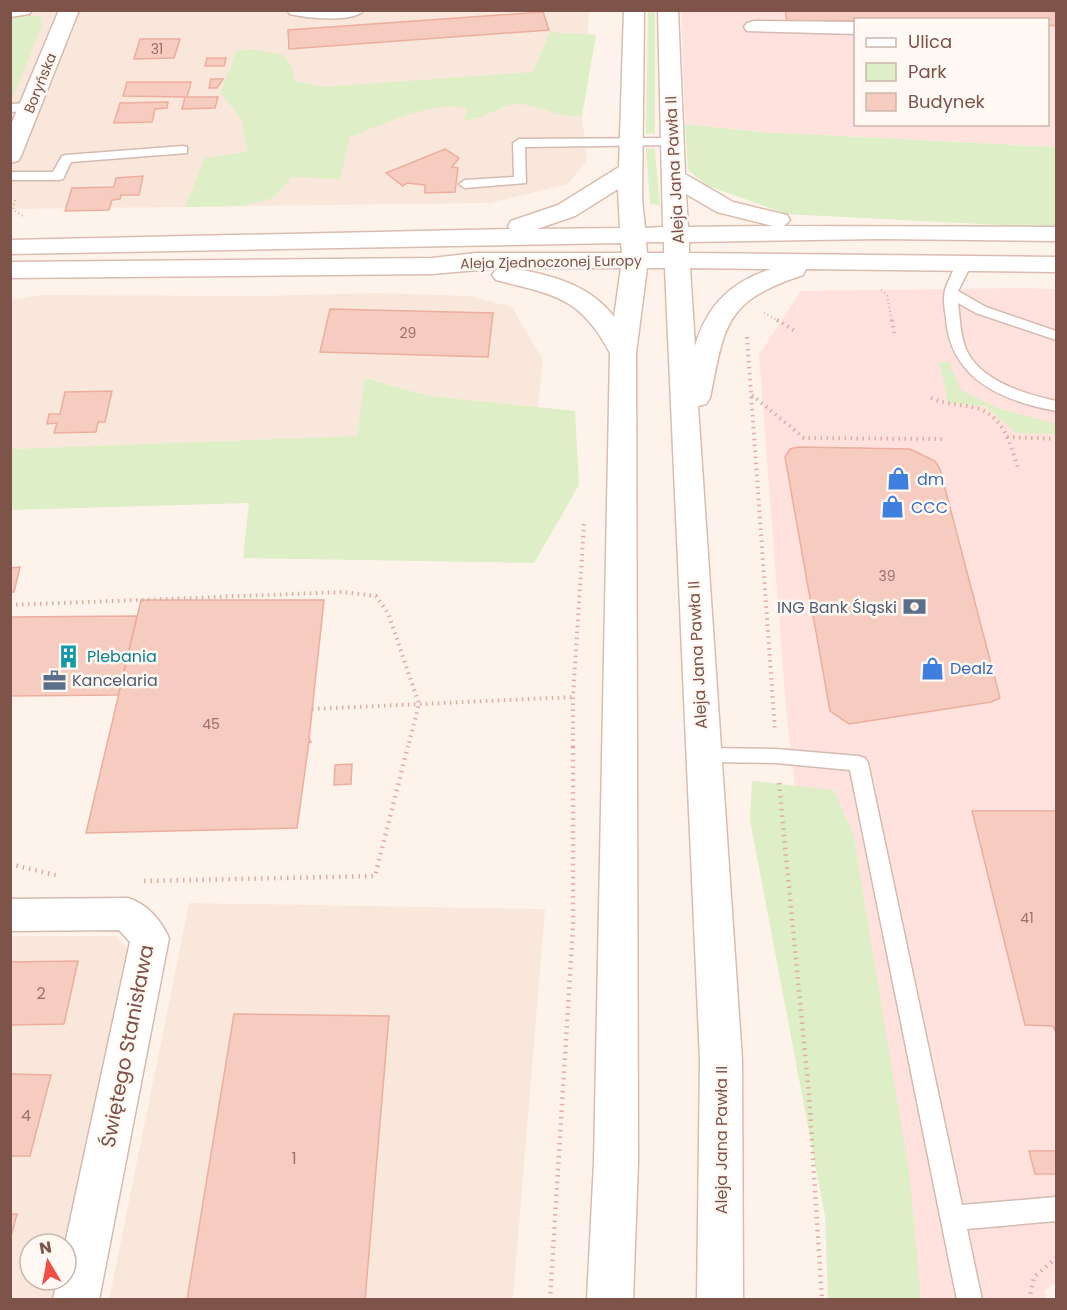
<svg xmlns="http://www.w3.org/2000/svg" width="1067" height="1310" font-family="Poppins,sans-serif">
  <rect width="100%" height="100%" fill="#fef3eb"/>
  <g fill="#f9e7db">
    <path d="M10 11H589L582 116 587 160 568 184 489 203 11 209Z"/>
    <path d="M378 293 469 296 512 307 543 360 538 407 430 396 366 378 357 436 11 449V300L40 295 261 296Z"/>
    <path d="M189 903 545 909 513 1299 109 1300Z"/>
    <path d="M10 936H116L134 957 66 1244H30V1280H59L54 1299H11Z"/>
  </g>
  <g fill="#ffe2de" fill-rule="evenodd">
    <path d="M681 11H1056V147L762 132 685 124ZM856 20H1048V124H856Z"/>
    <path d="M1018 288 1056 289V1283L1045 1290 1047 1299H851L786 709 759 355 801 291Z"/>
  </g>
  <g fill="#deeec7">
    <path d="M648 10 655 11V134H646Z"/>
    <path d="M25 15 41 16 42 25 11 102V16Z"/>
    <path d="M550 32 596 35 582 116C556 118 538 104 517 104 503 104 481 120 463 121L467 109C437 98 380 126 350 137L340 179 292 177 273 198 242 206 185 207 205 158 247 152 242 120 221 93 236 51 250 49 284 55 292 67 295 81 323 87 533 72Z"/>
    <path d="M685 124 762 132 1056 147V228L786 214 706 185 688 170Z"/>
    <path d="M646 148 655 149 660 205 650 204Z"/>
    <path d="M939 362H949L961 390 998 408 1056 424V434L1016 433 985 406 948 403Z"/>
    <path d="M365 378 430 396 575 411 579 485 534 563 243 558 249 503 11 510V449L357 436Z"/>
    <path d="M752 781 834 790 854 836 910 1180 921 1299H828L825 1216 750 820Z"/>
  </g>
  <g fill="#f6ccc0" stroke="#ebae9e" stroke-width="1.5">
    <path d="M785 10H1056V26L1048 25V20L787 21Z"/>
    <path d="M543 12 549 30 289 49 288 30Z"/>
    <path d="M140 39H180L174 58 134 59Z"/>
    <path d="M207 58H226L224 66H205Z"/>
    <path d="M211 79H223L217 88H209Z"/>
    <path d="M127 82H191L187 97H218L215 108 182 109 185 97 123 96Z"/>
    <path d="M168 102 167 108 155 109 152 122 114 123 120 103Z"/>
    <path d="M445 149 459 158 452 167 458 168 455 192 425 193V185L407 183 403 186 386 173Z"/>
    <path d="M143 176 139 195H121L120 199 112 200 109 210 65 211 72 188 114 187 116 178Z"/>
    <path d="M330 309 493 313 488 357 320 352Z"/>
    <path d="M112 391 105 422H98L96 432 54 433 57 423 47 424 49 414H60L65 392Z"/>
    <path d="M799 447 910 449 935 461 940 469 1000 698 991 702 849 724 830 711 785 457 790 449Z"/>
    <path d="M20 567 14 592H10V568Z"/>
    <path d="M141 600H324L309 739 311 742H309L297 828 86 833Z"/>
    <path d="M137 616 118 695 10 696V617Z"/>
    <path d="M352 764 351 784 334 785 335 765Z"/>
    <path d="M972 811H1056V1033L1053 1026 1025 1025Z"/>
    <path d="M78 961 64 1024 10 1025V962Z"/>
    <path d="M234 1014 389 1016 365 1300H187Z"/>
    <path d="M10 1074 51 1075 30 1156H10Z"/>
    <path d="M1029 1151H1056V1174H1035Z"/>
    <path d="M10 1214H17L10 1240Z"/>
  </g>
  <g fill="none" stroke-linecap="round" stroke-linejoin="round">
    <defs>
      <g id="lane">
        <path d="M10 104 30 103 36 107 30 111 10 112Z"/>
        <path d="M672 138 678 142 676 145 525 147 526 183 465 188 459 184 465 180 514 177 513 143 519 139Z"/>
        <path d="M183 146 187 147V153L71 162 63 179 58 180H10V172H53L62 156 66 155Z"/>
        <path d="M966 257 973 261 958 291 986 307 1056 331V340L976 313 958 303C960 318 960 335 966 349 980 381 1025 394 1056 401V411C1002 401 950 379 946 318 944 305 942 294 948 282 952 274 957 259 966 257Z"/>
        <path d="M703 748 776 749 858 756 865 758 868 763 962 1205 1056 1197V1221L967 1229 982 1300H957L850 770 776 763 703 762 696 760 693 755 696 750Z"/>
      </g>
      <g id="street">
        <path d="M10 10H32L29 14 10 17Z"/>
        <path d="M59 10H79L21 156 18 161 10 163V127Z"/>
        <path d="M287 10H364C354 23 305 18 290 14Z"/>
        <path d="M754 21 856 22V34L747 31 744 27 747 23Z"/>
        <path d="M128 898C147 904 161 920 169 938L99 1300H53L57 1280H66L65 1244 130 942 119 930 10 931V899Z"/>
      </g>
      <path id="secondary" d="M624 10H644L642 199 645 228 663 227 658 10H678L685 174 733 202 787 215 790 220 784 226 1056 227V241L881 239 689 242V253L1056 257V272L806 269 803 275C725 301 725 323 710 398L706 404 698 406 742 1060 743 1300H697L700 1060 665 268H647L636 353 638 1162 633 1300H587L594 1162 610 353C580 296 553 295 496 280L492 275 496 270 501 268 432 274 10 278V262L432 258 476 253H622L621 243 10 254V240L510 229 508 226 511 221 558 205 619 167ZM618 189 620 228 537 229 575 216ZM686 194 717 212 773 226 688 227ZM646 242H664V253H647ZM510 268H621L614 317C590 284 548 274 510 268ZM690 268 771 269C731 282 707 305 695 346Z"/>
    </defs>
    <use href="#lane" stroke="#d5bab1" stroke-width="3"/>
    <use href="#street" stroke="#d5bab1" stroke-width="3"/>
    <use href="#secondary" stroke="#dbbcb0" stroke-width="3"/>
    <g stroke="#ddaea1" stroke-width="2" stroke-dasharray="1 3" stroke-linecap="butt">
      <path d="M15 200 13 209 24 217"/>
      <path d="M881 290 887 295 892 322"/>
      <path d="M764 313 780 322"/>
    </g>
    <g stroke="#ddaea1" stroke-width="4" stroke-dasharray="1.5 4.5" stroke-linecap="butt">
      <path d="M777 320 797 332"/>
      <path d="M892 320 894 333"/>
      <path d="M747 337 775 731"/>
      <path d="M752 395 804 438 942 439"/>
      <path d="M931 398C946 405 961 404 976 408 1004 415 1011 447 1019 471"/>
      <path d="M1007 437 1056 439"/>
      <path d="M10 605 344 592 376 596 388 613 419 704 408 747"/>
      <path d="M312 709 573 697"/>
      <path d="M573 747V697L584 524"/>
    </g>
    <g stroke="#ddaea1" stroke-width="4.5" stroke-dasharray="1.5 5" stroke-linecap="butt">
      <path d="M779 783 809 1095 822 1300"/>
      <path d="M10 864 59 876"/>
      <path d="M144 881 375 876 408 746"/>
      <path d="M550 1300 573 926V746"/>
      <path d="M1029 1300 1034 1277 1056 1258"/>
    </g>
    <use href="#lane" fill="#fff" fill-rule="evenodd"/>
    <use href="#street" fill="#fff" fill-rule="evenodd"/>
    <use href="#secondary" fill="#fff" fill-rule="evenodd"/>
  </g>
  <defs>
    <symbol id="shop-bare" viewBox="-9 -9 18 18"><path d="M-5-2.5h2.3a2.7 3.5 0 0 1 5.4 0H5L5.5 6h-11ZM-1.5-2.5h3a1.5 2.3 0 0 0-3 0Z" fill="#3f7fe0" stroke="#fff8f3" stroke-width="2.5" paint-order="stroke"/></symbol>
    <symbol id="bank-bare" viewBox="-9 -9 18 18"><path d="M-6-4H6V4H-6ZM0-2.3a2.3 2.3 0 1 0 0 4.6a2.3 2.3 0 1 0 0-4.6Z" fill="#5c6f8a" stroke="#fff8f3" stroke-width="2.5" paint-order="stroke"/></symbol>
    <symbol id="building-bare" viewBox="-9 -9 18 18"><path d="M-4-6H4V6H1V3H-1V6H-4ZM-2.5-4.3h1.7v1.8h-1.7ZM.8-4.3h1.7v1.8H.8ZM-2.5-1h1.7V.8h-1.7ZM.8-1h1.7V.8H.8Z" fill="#0f9aa8" stroke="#fff8f3" stroke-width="2.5" paint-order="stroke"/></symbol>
    <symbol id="office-bare" viewBox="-9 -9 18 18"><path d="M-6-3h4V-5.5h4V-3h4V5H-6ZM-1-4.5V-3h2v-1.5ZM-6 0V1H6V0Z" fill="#5c6f8a" stroke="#fff8f3" stroke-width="2.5" paint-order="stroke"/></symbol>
  </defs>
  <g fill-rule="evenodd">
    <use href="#shop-bare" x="882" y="462" width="33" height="33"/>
    <use href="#shop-bare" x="876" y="490" width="33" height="33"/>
    <use href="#bank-bare" x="898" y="590" width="33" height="33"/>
    <use href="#building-bare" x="52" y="640" width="33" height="33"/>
    <use href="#shop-bare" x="916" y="652" width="33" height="33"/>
    <use href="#office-bare" x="38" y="664" width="33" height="33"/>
  </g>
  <g text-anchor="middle" stroke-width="5" stroke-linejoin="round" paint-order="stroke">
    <g font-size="14" fill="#9b7168">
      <text x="157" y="54">31</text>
      <text x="408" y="338">29</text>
      <text x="887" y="581">39</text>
      <text x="211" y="729">45</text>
      <text x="1027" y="923">41</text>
    </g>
    <g font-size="14" fill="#7d534a" stroke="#fff8f3">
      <text transform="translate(40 83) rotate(-68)" y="5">Boryńska</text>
      <text transform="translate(551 262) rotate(-1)" y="5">Aleja Zjednoczonej Europy</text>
    </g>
    <g font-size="16" fill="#7d534a" stroke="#fff8f3">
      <text transform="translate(674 170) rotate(-93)" y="6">Aleja Jana Pawła II</text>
      <text transform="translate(697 655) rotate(-93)" y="6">Aleja Jana Pawła II</text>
      <text transform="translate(721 1140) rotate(-90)" y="6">Aleja Jana Pawła II</text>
    </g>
    <g font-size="16" fill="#366cbe" stroke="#fff8f3" text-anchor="start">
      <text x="917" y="485">dm</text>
      <text x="911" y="513">CCC</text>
      <text x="950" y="674">Dealz</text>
    </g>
    <g font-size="16" fill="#4e5e75" stroke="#fff8f3" text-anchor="end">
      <text x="897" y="613">ING Bank Śląski</text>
      <text x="72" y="686" text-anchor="start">Kancelaria</text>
    </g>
    <g font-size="16" fill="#0d838f" stroke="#fff8f3" text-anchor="start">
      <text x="87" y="662">Plebania</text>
    </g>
    <g font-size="16" fill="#9b7168">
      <text x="41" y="999">2</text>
      <text x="26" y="1121">4</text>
      <text x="294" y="1164">1</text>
    </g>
    <g font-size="20" fill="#7d534a" stroke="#fff8f3">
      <text transform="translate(127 1046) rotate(-79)" y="7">Świętego Stanisława</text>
    </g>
  </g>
  <rect width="1067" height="1310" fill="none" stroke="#7d534a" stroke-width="24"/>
  <rect x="854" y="18" width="195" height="108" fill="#fff8f3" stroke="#cbb6af" stroke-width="1.5"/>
  <rect x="866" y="38" width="30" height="9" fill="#ffffff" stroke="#cbb6af" stroke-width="1.5"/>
  <text x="908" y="48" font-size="18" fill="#7d534a">Ulica</text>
  <rect x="866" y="63" width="30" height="18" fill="#deeec7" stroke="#cbb6af" stroke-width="1.5"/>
  <text x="908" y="78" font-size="18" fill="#7d534a">Park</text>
  <rect x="866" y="93" width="30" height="18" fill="#f6ccc0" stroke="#cbb6af" stroke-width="1.5"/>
  <text x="908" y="108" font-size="18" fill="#7d534a">Budynek</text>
  <g transform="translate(48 1262) rotate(350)"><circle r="28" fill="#fff8f3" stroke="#cbb6af" stroke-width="1.5"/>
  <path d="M0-4.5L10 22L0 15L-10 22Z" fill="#f14f46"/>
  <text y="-9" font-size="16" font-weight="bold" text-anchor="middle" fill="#7d534a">N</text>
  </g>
</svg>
